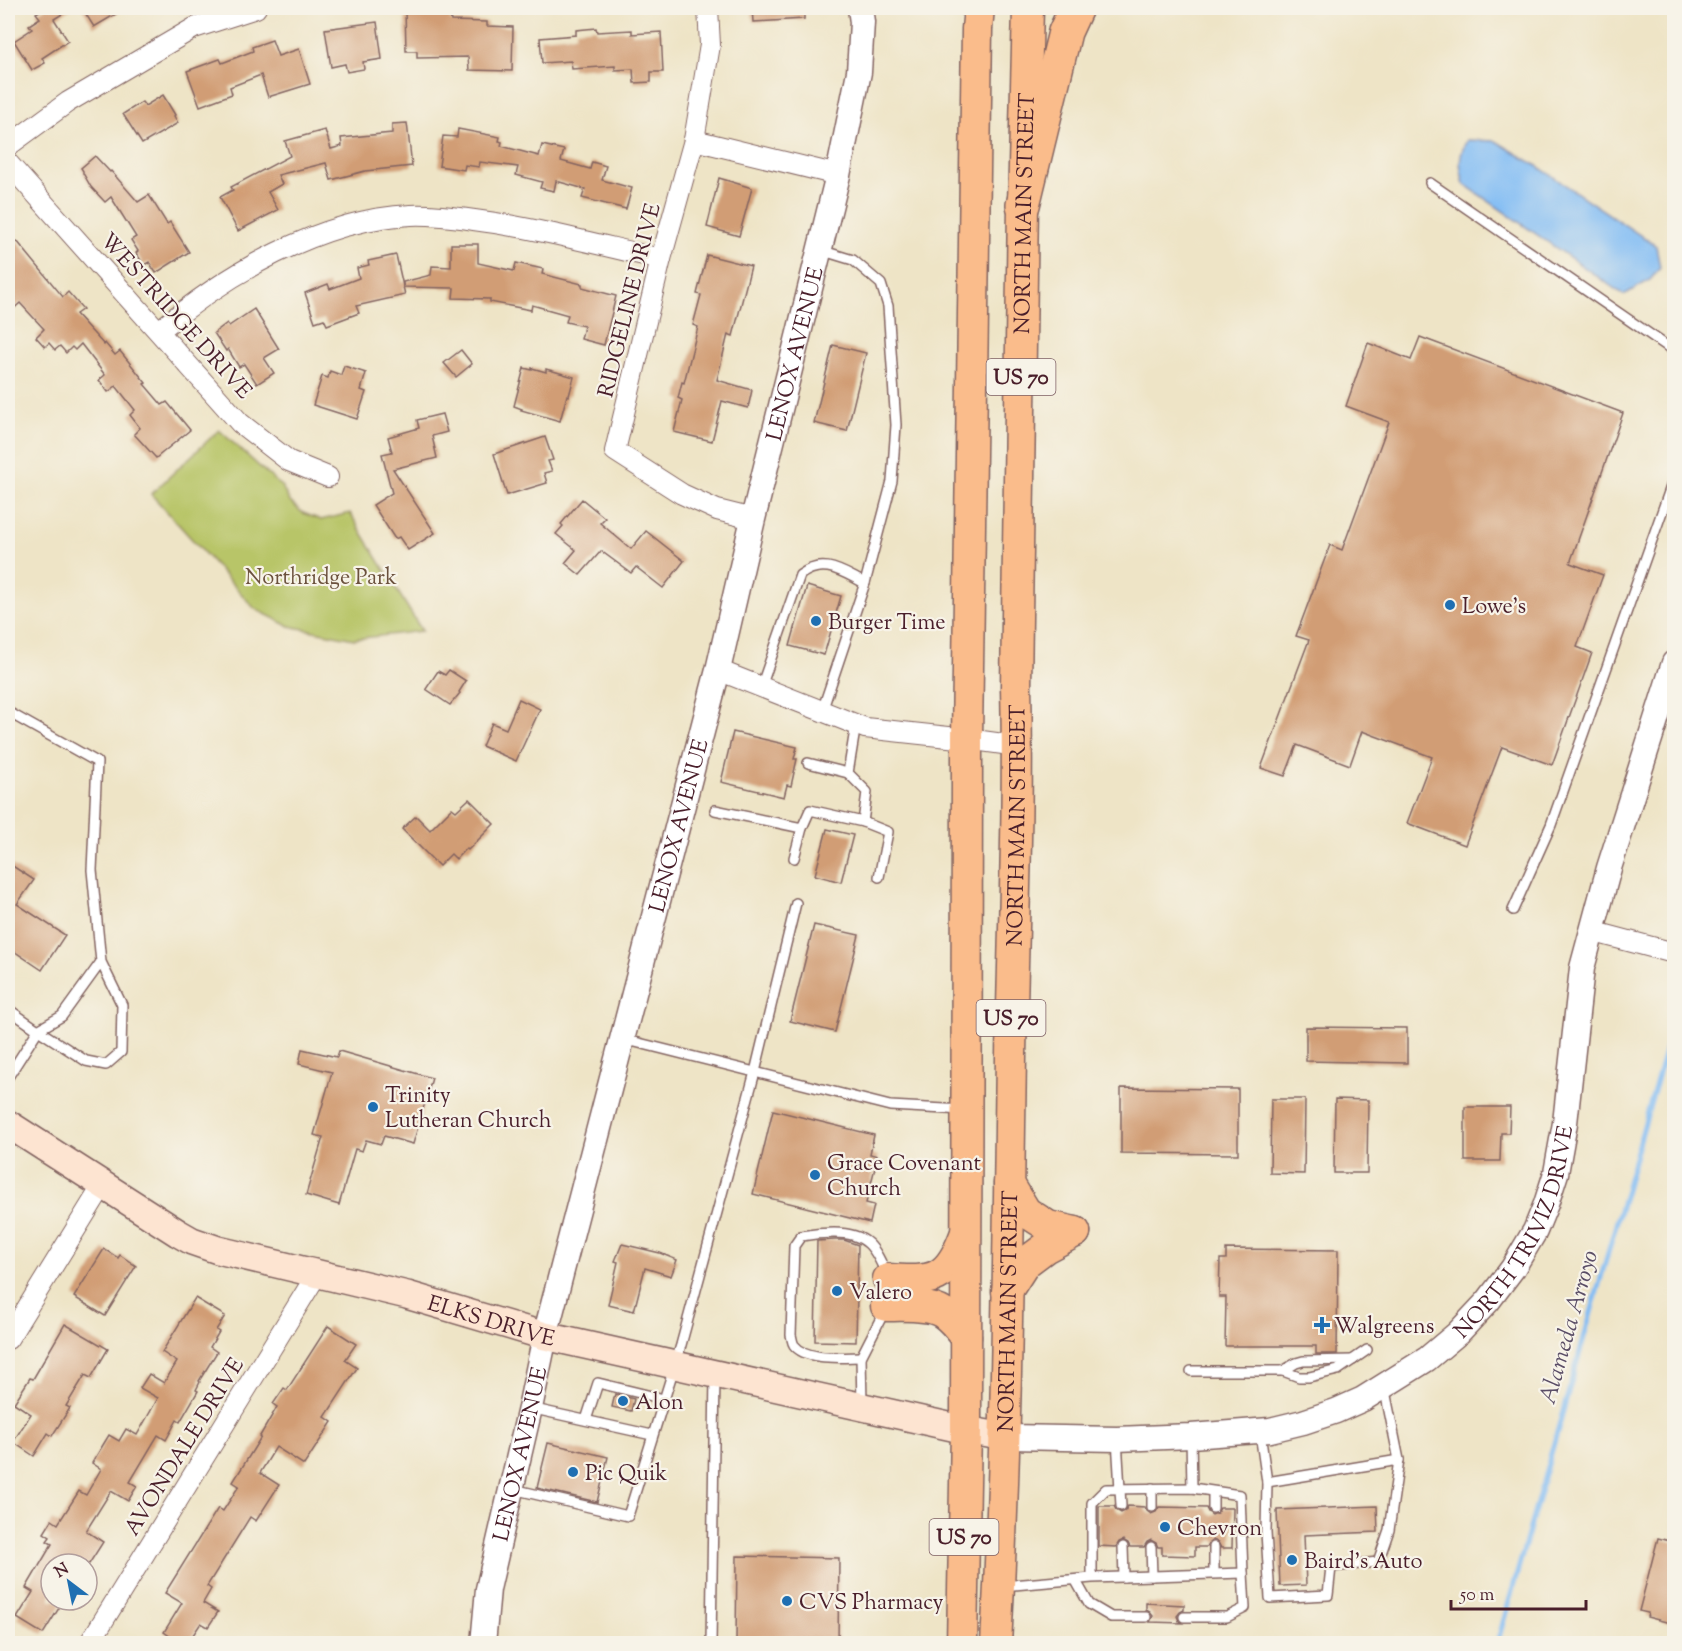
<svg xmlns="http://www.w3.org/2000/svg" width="1682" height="1651" font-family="'Sorts Mill Goudy',serif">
  <rect width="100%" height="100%" fill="#f7f3e8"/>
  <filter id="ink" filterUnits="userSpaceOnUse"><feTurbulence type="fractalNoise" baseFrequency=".0167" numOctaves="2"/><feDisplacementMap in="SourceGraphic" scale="12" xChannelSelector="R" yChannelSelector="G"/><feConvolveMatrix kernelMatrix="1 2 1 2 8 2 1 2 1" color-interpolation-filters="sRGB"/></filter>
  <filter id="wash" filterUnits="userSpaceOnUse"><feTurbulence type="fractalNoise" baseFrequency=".008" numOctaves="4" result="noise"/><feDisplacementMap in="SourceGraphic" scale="24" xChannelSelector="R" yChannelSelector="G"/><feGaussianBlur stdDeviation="1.35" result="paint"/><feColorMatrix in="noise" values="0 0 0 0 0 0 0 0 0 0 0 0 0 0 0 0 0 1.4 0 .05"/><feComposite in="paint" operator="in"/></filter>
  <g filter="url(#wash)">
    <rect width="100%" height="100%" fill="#eee4c6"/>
    <path fill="#b8c567" stroke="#817249" stroke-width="1.5" d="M219 430 282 487 290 502 303 513 321 520 350 513 422 631 354 639 289 626 255 609 151 494Z"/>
    <path fill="#83bdf4" stroke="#666e90" stroke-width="1.5" d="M1467 140 1496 141 1537 166 1656 246 1660 268 1650 280 1624 295 1464 184C1459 165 1458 157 1467 140Z"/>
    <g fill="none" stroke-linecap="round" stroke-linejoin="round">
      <path stroke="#83bdf4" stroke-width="5" d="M1497 1644 1674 1020"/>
    </g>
    <g id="blocks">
      <g fill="#d19d74">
        <path d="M45 8H72L54 19 68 41 42 58 45 63 32 70 14 41 32 29 29 25 40 18 36 13Z"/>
        <path d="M82 8H126L94 27Z"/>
        <path d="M405 8H431V14H450L451 21 487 22V26L513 27 512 71 469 70 468 57 417 58V51H406Z"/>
        <path d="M752 8H804V19L753 22Z"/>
        <path d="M377 22 382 59 363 62 364 69 347 72 345 64 331 67 325 29Z"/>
        <path d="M596 28 597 32 632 30V34L661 32 663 72H651V82L634 83 633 69 615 70V66L572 69 571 61 542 63 540 38 576 35V30Z"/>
        <path d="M272 40 278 56 299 49 310 84 268 97 261 75 230 87 232 94 200 106 187 71 220 59 222 63 253 51 252 47Z"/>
        <path d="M163 95 175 115 174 116 178 123 142 144 123 114 142 102 145 106Z"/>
        <path d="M407 123 412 166 365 171 331 180 326 163 278 175 282 184 268 192 278 210 238 231 220 197 233 190 231 187 290 156 285 141 325 130 331 149 342 146 341 138 392 133V124Z"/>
        <path d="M458 129 500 137 499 141 502 142 501 146 539 156 542 145 564 150 561 161 590 169 592 162 606 166 602 180 632 188 626 209 582 198 585 189 556 181 554 191 540 188 542 182 516 175 518 167 480 162 479 167 465 165 464 170 439 166 443 136 457 137Z"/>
        <path d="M95 156 110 172 111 171 138 202 149 195 167 224 170 222 189 252 156 273 149 262 144 265 136 253 138 251 131 240 136 237 111 197 105 202 91 187 83 173V171L81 168Z"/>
        <path d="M719 178 752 188 739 236 707 227Z"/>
        <path d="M17 241 63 297 68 292 83 309 76 314 104 345 105 343 115 355 120 351 146 383 144 384 162 405 167 402 190 430 156 458 134 434 140 428 130 415 135 410 116 386 108 392 99 380 105 375 81 344 75 350 72 347 66 353 60 346 55 350 49 343 45 347 36 337 44 329 20 303 8 314V295L14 289 8 281V249Z"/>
        <path d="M451 244H478V263L514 271 516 263 543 269 542 274 582 284V287L616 296 604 345 581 339 584 326 566 322 568 315 532 305 531 310 490 302V299L453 298 454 288 403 287V282L431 275 432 266 451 267Z"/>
        <path d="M396 255 405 295 356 306 359 313 327 325 324 319 315 322 305 293 328 284 330 289 359 278 357 268 369 265 368 261Z"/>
        <path d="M707 255 751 266 733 336 728 334 717 380 752 390 748 408 722 401 712 441 674 432 682 400 678 398 682 382 684 383 698 327 693 325 701 295 697 294Z"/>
        <path d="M254 309 279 349 264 358 274 373 257 384 244 364 239 367 228 349 226 351 214 333 227 323 229 326Z"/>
        <path d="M1420 337 1623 413 1570 563 1603 575 1577 647 1592 653 1552 765 1502 747 1465 845 1407 823 1432 757 1362 731 1350 765 1297 745 1285 776 1261 768 1309 640 1296 636 1330 545 1342 550 1389 422 1346 406 1368 343 1411 360Z"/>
        <path d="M833 345 866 353 847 431 814 423Z"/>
        <path d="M461 350 472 364 456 377 444 363Z"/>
        <path d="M344 366 366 373 361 390 366 392 357 419 313 405 322 376 328 378 330 371 341 375Z"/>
        <path d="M524 368 532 370V368L546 372V369L574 377 569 396 567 395 560 421 521 410 522 409 514 406Z"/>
        <path d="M442 414 447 432 432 436 437 458 393 469 435 533 408 550 399 537 395 539 373 505 392 493 382 454 392 452 388 437 419 428 417 420Z"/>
        <path d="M545 437 553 460 548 461 552 471 544 473 547 483 507 495 494 454Z"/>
        <path d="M582 499 605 518 600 523 631 549 646 531 684 561 663 588 636 567 631 573 601 551 580 575 565 563 576 550 556 534 563 526 561 524Z"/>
        <path d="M807 586 841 596 824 655 790 646Z"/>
        <path d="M449 670 466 681 459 692 460 693 450 705 426 689 438 671 445 675Z"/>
        <path d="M519 699 540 709 516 761 482 746 492 723 506 729Z"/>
        <path d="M733 732 797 747 794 759H797L791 786 787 785 784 797 721 782Z"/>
        <path d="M469 799 494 824 468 850 466 848 456 859 451 854 439 866 402 829 416 816 430 830 452 808 456 811Z"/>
        <path d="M827 829 853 835 841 882 815 875Z"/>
        <path d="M8 863 34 880 17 904 65 935 42 970 8 947Z"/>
        <path d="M814 925 859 935 835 1032 790 1021Z"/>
        <path d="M1306 1027 1407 1028V1063L1306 1061Z"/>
        <path d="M302 1049 337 1057 339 1051 432 1078 413 1144 384 1136 381 1144 366 1140 362 1151 355 1149 339 1205 306 1195 323 1137 314 1135 332 1072 299 1064Z"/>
        <path d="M1121 1088 1238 1089V1154L1121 1153Z"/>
        <path d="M1271 1099H1305L1304 1174 1270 1173Z"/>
        <path d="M1335 1099 1368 1100 1367 1173H1334Z"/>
        <path d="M1465 1107H1510L1509 1133H1501L1500 1161H1465Z"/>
        <path d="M773 1110 874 1135 870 1154 878 1156 866 1203 874 1205 870 1223 753 1194Z"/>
        <path d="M835 1240H844L858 1245 856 1342 815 1341 817 1241Z"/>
        <path d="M622 1244 660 1253 677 1260 671 1276 645 1268 634 1311 608 1305 618 1262 615 1261Z"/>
        <path d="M104 1249 118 1258 120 1255 136 1266 105 1316 74 1297Z"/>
        <path d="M1226 1249 1338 1250 1337 1354H1316V1346H1225L1226 1297H1219L1220 1259H1226Z"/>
        <path d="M195 1298 225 1316 216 1330 219 1332 210 1347 217 1352 199 1381 200 1382 196 1390 198 1391 180 1422 177 1420 166 1440 158 1435 130 1482 137 1486 128 1501 111 1491 86 1531 103 1542 89 1564H51V1600H64L43 1634 17 1618 33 1592 26 1588 52 1544 47 1541 50 1537 44 1533 52 1520 58 1524 79 1491 86 1495 101 1469 92 1463 109 1435 119 1441 126 1429 137 1435 158 1398 140 1388 149 1374 164 1383 177 1362 162 1352Z"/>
        <path d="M65 1324 108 1349 91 1378 85 1375 66 1406 70 1408 52 1436 48 1433 34 1456 13 1442 31 1414 14 1403 30 1378 33 1379Z"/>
        <path d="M328 1326 356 1344 345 1360 357 1368 325 1417 332 1422 304 1465 276 1447 260 1473 279 1485 256 1521 250 1517 207 1586 211 1589 203 1603 218 1612 208 1627 201 1623 187 1644H181L164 1632 182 1603 165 1593 218 1508 223 1511 239 1486 233 1482 261 1437 260 1436 277 1407 273 1404 284 1388 287 1390Z"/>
        <path d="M615 1394 634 1399 631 1411 612 1407Z"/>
        <path d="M548 1443 608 1457 597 1502 537 1488Z"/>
        <path d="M1099 1506H1114L1116 1510 1121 1513 1125 1511 1128 1506 1145 1507 1147 1511 1151 1514 1156 1512 1159 1507 1206 1508 1208 1512 1212 1515 1217 1513 1220 1508H1233L1232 1548H1221L1218 1542 1213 1540 1209 1543 1207 1547H1195V1556L1162 1555V1547H1158L1156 1543 1151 1540 1147 1542 1144 1547H1130L1128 1543 1123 1540 1119 1542 1116 1547 1099 1546Z"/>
        <path d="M1377 1506 1378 1532 1304 1535 1306 1585 1280 1586 1277 1510Z"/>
        <path d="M1658 1538 1674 1542V1624L1647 1617 1648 1613 1639 1611Z"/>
        <path d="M737 1556 839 1558 838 1644H736Z"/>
        <path d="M1146 1603 1184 1605V1610L1180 1612 1177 1616 1179 1621 1182 1623 1150 1622 1153 1616 1150 1612 1146 1610Z"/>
      </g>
    </g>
  </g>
  <g filter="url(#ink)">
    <use href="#blocks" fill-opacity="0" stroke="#836461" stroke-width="1.5"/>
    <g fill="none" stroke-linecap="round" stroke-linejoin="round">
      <defs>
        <g id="service">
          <path d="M1430 183 1674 351"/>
          <path d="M820 250 853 260 881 284 888 306 896 425 892 481 865 583 822 711"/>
          <path d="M761 687 800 575C824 557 842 572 865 583"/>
          <path d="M8 712 97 762 92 870 101 962 62 1016 38 1030 86 1061 106 1065 121 1052 122 1005 101 962"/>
          <path d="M808 763 848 773"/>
          <path d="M715 810 802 828 810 810 863 822 867 792 848 773 856 724"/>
          <path d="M863 822 888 832 879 877"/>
          <path d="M794 858 802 828"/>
          <path d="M1513 910 1551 825 1674 478"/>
          <path d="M8 1009 38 1030 8 1077"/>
          <path d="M623 1039 890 1106 964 1110"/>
          <path d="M861 1357C843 1357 806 1361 794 1345 792 1342 792 1338 791 1335L794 1246 801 1236C812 1234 822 1233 834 1233 867 1233 875 1247 887 1276"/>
          <path d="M1191 1371H1283L1299 1377H1309L1338 1370 1367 1350"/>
          <path d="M1283 1371 1296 1363 1303 1361 1353 1360"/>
          <path d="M862 1404 861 1357 885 1310"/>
          <path d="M530 1408 652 1435"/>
          <path d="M586 1420 598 1383 664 1399"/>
          <path d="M1260 1433 1267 1482 1399 1460 1384 1386"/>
          <path d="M1191 1436 1192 1488"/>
          <path d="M1117 1439 1121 1506"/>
          <path d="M1267 1482 1266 1532 1270 1598 1328 1595 1331 1567 1378 1562 1389 1530 1399 1460"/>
          <path d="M1152 1488V1507"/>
          <path d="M513 1489 628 1516 681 1345 755 1072 796 903"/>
          <path d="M1213 1492V1508"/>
          <path d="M1123 1547 1124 1577"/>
          <path d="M1151 1547 1152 1576"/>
          <path d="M1214 1547V1573"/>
          <path d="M1076 1581 1089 1604 1111 1617H1146"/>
          <path d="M1002 1586 1092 1578 1243 1573 1240 1495 1192 1488 1106 1489 1092 1503V1578"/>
          <path d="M1184 1617H1227L1245 1608 1243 1573"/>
          <path d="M711 1644 715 1376"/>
        </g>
        <g id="minor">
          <path d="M708 8 710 45 694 140 661 259 615 451 682 494 717 510 753 519"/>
          <path d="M694 140 838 175"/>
          <path d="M8 146 68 102 194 28 256 8"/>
          <path d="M8 163 240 423 289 461 328 477"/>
          <path d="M159 331C226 274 320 219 411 215 432 214 453 217 474 220 537 228 599 245 661 259"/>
          <path d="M718 670 865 728 967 739 1018 746"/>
          <path d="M1591 931 1674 953"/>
          <path d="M8 1339 103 1185"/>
          <path d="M89 1644 317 1274"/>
        </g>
        <g id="tertiary">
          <path id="s1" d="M1005 1437 1117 1439 1191 1436 1270 1430 1303 1422 1336 1411 1363 1399 1427 1359 1458 1333 1488 1301 1513 1268 1535 1231 1546 1204 1556 1173 1565 1123 1582 968 1609 868 1674 663"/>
          <path id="s2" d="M483 1644 488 1589 530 1408 545 1336 718 670 753 519 838 175 859 72 862 22 860 8"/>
        </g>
        <g id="secondary">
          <path id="s3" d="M8 1124 178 1233 192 1241 218 1250 407 1295 545 1336 966 1430 1005 1437"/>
        </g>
        <g id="primary">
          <path d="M1009 1184 1026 1212 1048 1226 1075 1232"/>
          <path d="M888 1279C933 1282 948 1281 965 1235"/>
          <path d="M1007 1291 1025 1263 1045 1248 1075 1232"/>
          <path d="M886 1306C903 1306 929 1304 943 1313 952 1319 959 1328 966 1337"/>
          <path d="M962 1644 966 1430 967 739 977 29 979 8"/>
          <path id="s4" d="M996 1644C1007 1448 1008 1253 1011 1057 1013 934 1019 810 1016 687L1023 205 1028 8"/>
        </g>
        <path id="motorway" d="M1023 205 1065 32 1076 8"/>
      </defs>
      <use href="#service" stroke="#836461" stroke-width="12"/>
      <use href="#minor" stroke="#836461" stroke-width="22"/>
      <use href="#tertiary" stroke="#836461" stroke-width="27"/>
      <use href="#secondary" stroke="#836461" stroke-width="30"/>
      <use href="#primary" stroke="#836461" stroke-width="33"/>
      <use href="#motorway" stroke="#836461" stroke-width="36"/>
      <use href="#service" stroke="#fff" stroke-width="9"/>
      <use href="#minor" stroke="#fff" stroke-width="20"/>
      <use href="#tertiary" stroke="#fff" stroke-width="24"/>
      <use href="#secondary" stroke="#fde4d1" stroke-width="27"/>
      <use href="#primary" stroke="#fabc8b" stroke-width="30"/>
      <use href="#motorway" stroke="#fabc8b" stroke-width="33"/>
    </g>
  </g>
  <g fill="#1f6fb2" stroke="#f7f3e8" stroke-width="2">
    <circle cx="1450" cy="605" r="6"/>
    <circle cx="816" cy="621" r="6"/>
    <circle cx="373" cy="1107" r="6"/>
    <circle cx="815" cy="1175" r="6"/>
    <circle cx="837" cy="1291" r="6"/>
    <path d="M1319 1316h6v6h6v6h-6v6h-6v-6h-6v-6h6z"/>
    <circle cx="623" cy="1401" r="6"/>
    <circle cx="573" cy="1472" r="6"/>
    <circle cx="1165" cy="1527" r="6"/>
    <circle cx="1292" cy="1560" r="6"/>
    <circle cx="787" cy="1601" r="6"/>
  </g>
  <g text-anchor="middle" stroke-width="4.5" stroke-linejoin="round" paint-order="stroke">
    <g fill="#f7f3e8" stroke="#7e5f64" stroke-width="1.5">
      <rect x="986.5" y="359" width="69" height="36" rx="4.5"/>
      <rect x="976.5" y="1000" width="69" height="36" rx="4.5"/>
      <rect x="929.5" y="1519" width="69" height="36" rx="4.5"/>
    </g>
    <g font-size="21" font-weight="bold" fill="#4a1f2b">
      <text x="1021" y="384">US 70</text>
      <text x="1011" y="1025">US 70</text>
      <text x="964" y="1544">US 70</text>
    </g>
    <g font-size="22" fill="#4a1f2b" stroke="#f7f3e8">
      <text dy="8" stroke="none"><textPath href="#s4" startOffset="1431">NORTH MAIN STREET</textPath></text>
      <text transform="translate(628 300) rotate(-76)" y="8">RIDGELINE DRIVE</text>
      <text transform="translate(177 315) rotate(48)" y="8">WESTRIDGE DRIVE</text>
      <text dy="8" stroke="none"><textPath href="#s2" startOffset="1328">LENOX AVENUE</textPath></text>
      <text dy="8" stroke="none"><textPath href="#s2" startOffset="842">LENOX AVENUE</textPath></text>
      <text dy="8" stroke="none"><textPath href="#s4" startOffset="819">NORTH MAIN STREET</textPath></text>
      <text dy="8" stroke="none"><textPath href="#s1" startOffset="598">NORTH TRIVIZ DRIVE</textPath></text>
      <text dy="8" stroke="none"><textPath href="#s4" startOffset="333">NORTH MAIN STREET</textPath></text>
      <text dy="8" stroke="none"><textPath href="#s3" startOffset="528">ELKS DRIVE</textPath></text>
      <text transform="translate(183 1446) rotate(-58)" y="8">AVONDALE DRIVE</text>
      <text dy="8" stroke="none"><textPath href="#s2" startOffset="194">LENOX AVENUE</textPath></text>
    </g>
    <g font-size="22" fill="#6b513d" stroke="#f7f3e8">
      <text x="321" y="584">Northridge Park</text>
    </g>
    <g font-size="22" fill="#4a1f2b" stroke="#f7f3e8" text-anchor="start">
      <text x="1462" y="613">Lowe's</text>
      <text x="828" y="629">Burger Time</text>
      <text x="385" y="1102">Trinity<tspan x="385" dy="25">Lutheran Church</tspan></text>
      <text x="827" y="1170">Grace Covenant<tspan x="827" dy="25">Church</tspan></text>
      <text x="849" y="1299">Valero</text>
      <text x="1334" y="1333">Walgreens</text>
      <text x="635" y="1409">Alon</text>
      <text x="585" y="1480">Pic Quik</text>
      <text x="1177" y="1535">Chevron</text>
      <text x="1304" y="1568">Baird's Auto</text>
      <text x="799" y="1609">CVS Pharmacy</text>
    </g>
    <g font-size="24" font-style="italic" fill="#5b4e67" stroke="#f7f3e8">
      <text transform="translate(1568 1327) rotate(-74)" y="8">Alameda Arroyo</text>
    </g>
  </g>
  <rect width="1682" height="1651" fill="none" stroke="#f7f3e8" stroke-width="30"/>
  <g transform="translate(69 1582) rotate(328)"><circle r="28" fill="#f7f3e8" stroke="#b29e9c" stroke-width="1.5"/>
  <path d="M0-4.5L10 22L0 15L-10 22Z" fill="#1f6fb2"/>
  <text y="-9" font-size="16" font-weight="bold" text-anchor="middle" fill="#4a1f2b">N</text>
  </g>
  <path d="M1451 1600v9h135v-9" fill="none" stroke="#4a1f2b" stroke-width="3"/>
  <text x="1460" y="1600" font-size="18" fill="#4a1f2b" stroke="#f7f3e8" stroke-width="4.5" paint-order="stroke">50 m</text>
</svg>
